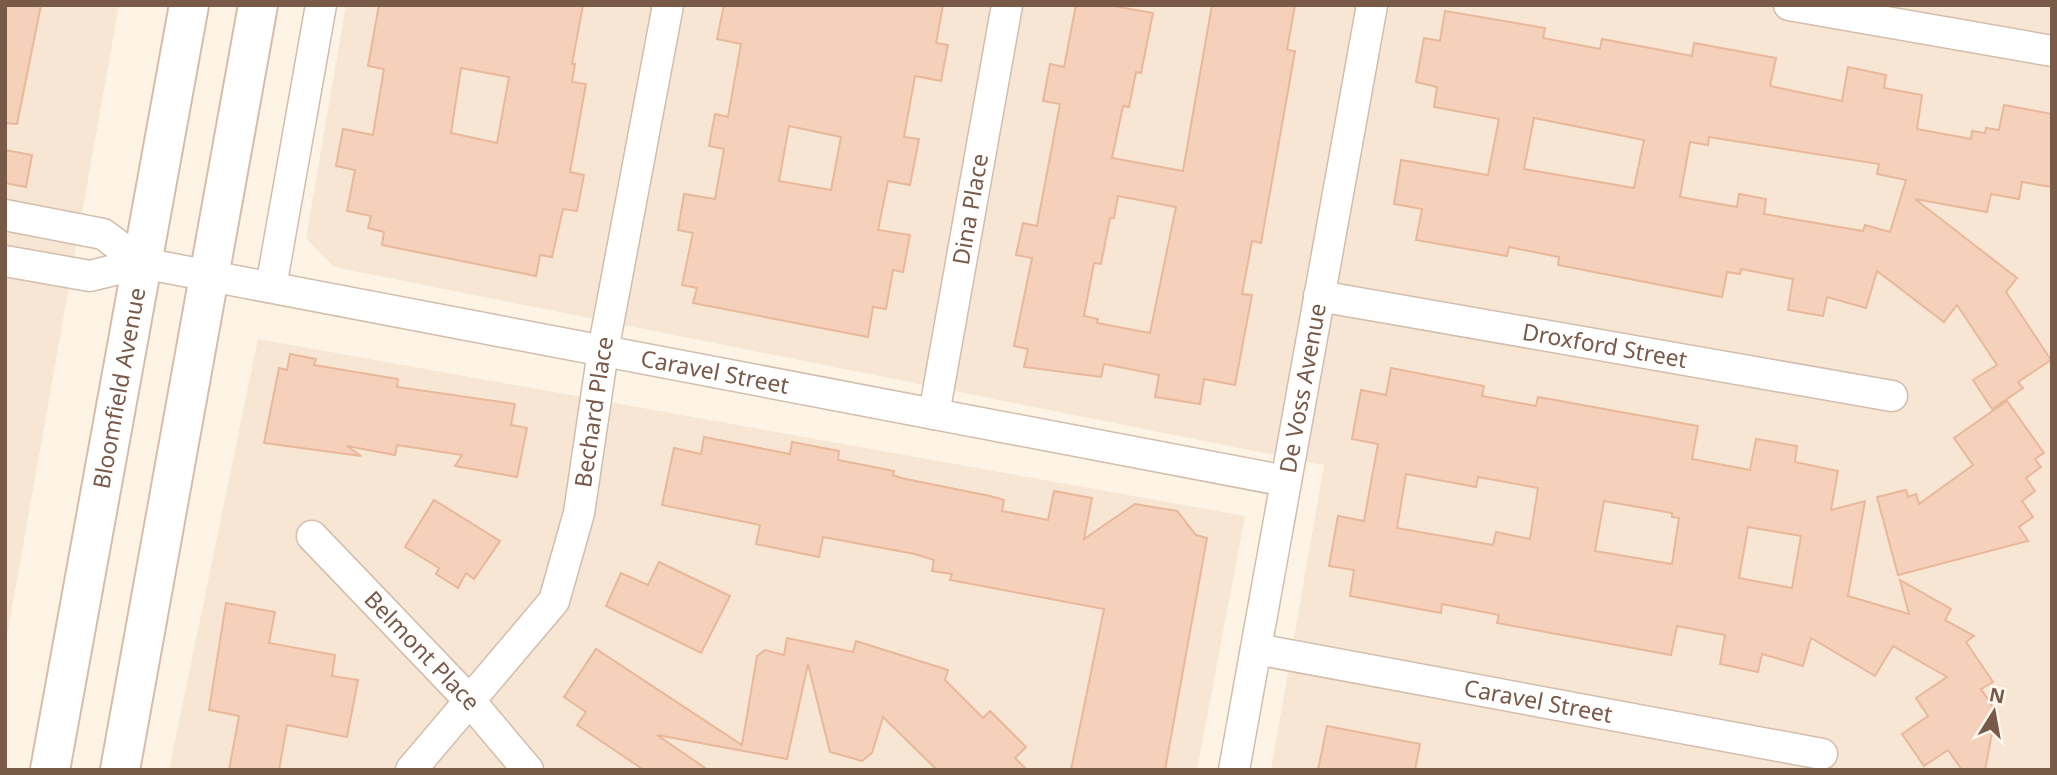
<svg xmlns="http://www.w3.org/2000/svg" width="2057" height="775" font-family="'Noto Sans',sans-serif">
  <rect width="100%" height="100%" fill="#fef4e5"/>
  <g fill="#f6e6d3">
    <path d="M5 5H119L5 647Z"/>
    <path d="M346 5H2052V770H1271L1324 465 334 267 306 238Z"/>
    <path d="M258 339 1245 516 1197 770H169Z"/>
  </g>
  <g fill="#f5d1bb" stroke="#e9b79a" stroke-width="2" fill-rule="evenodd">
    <path d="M5 5H41L17 124 5 123Z"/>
    <path d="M379 5H583L572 64H575L572 82 586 84 570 172 584 175 577 211 563 209 552 257 540 255 536 276 382 245 384 232 368 228 371 216 347 211 355 170 336 166 343 129 373 135 384 69 368 66ZM461 68 509 77 497 143 451 133Z"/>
    <path d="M724 5H943L936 43 948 45 941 81 915 76 904 137 919 139 910 185 888 181 878 230 910 235 903 272 893 270 886 309 873 307 868 337 693 303 697 288 682 285 693 233 678 230 684 194 715 199 724 149 709 146 715 114 728 117 741 44 717 39ZM789 126 841 137 831 190 779 181Z"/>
    <path d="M1076 5H1108L1153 13 1141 73 1136 72 1129 107 1123 106 1112 158 1183 171 1212 5H1295L1287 50 1295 51 1261 243 1252 241 1242 294 1252 295 1235 385 1204 379 1200 404 1155 397 1159 375 1104 364 1101 377 1024 367 1028 349 1014 346 1032 258 1016 255 1023 223 1037 226 1060 104 1043 101 1050 64 1064 67ZM1118 196 1176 207 1150 333 1097 323 1098 319 1084 316 1094 263 1101 264 1110 218H1114Z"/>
    <path d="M1445 11 1545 28 1543 38 1600 49 1602 39 1692 56 1694 43 1776 58 1770 86 1842 101 1848 67 1886 75 1884 88 1922 95 1917 129 1971 139 1972 131 1985 133 1986 128 1999 130 2004 105 2052 114V187L2022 182 2019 199 1991 194 1987 212 1915 199 2017 278 2006 292 2051 360 2018 382 2023 388 1992 409 1973 380 1997 365 1957 305 1944 322 1877 271 1866 308 1827 297 1823 316 1788 310 1793 279 1741 269 1740 274 1727 272 1722 297 1558 265 1559 257 1509 247 1507 256 1416 240 1422 209 1394 204 1401 160 1488 175 1499 119 1434 107 1437 87 1416 82 1424 38 1440 41ZM1534 118 1644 140 1634 188 1524 169ZM1709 137 1879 164 1877 174 1906 180 1890 232 1865 225 1863 231 1764 214 1766 199 1739 194 1737 207 1680 197 1690 142 1708 145Z"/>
    <path d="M5 150 32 155 26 187 5 183Z"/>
    <path d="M290 354 316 359 314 365 398 379 397 387 515 404 511 425 527 428 517 477 455 466 462 455 397 445 395 455 347 446 361 456 264 443 279 368 287 370Z"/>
    <path d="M1391 368 1484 386 1482 396 1536 406 1538 397 1698 426 1692 459 1750 470 1756 439 1797 446 1795 462 1838 471 1831 510 1865 501 1848 596 1909 614 1900 580 1951 609 1945 620 1974 636 1966 642 1993 682 1981 689 1996 712 1985 770H1962L1948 750 1924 766 1902 734 1928 716 1916 698 1947 677 1893 646 1875 676 1811 638 1803 666 1762 654 1758 672 1720 664 1725 635 1677 626 1671 655 1497 623 1499 615 1442 604 1441 613 1350 596 1354 570 1329 566 1338 516 1364 521 1378 444 1352 439 1361 390 1386 395ZM1406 474 1476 487 1478 477 1538 488 1530 539 1496 532 1493 545 1397 528ZM1604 501 1672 513V517L1679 518 1672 564 1595 551ZM1748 527 1801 536 1792 588 1739 578Z"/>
    <path d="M2007 401 2044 453 2035 459 2041 467 2026 478 2035 491 2022 501 2033 517 2019 527 2028 541 1898 575 1877 497 1906 490 1908 497 1916 494 1919 504 1973 465 1954 438Z"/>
    <path d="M704 437 790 454 792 442 839 451 838 460 894 471 893 475 901 478 990 496 1004 500 1002 511 1048 520 1054 491 1092 498 1084 539 1135 504 1177 511 1196 535 1207 538 1165 770H1071L1104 609 950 580 952 574 932 571 934 560 915 554 823 537 819 557 756 544 760 525 662 505 674 448 701 454Z"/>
    <path d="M434 500 500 541 474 579 466 573 458 588 436 574 439 568 405 547Z"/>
    <path d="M659 562 730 596 701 653 606 606 621 573 648 585Z"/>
    <path d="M226 603 275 612 269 643 335 655 332 676 358 680 347 737 287 725 279 770H229L239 716 209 710Z"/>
    <path d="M787 638 853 652 856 641 948 670 945 680 983 718 990 711 1026 747 1015 758 1027 770H937L883 717 872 753 862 761 830 752 808 664 787 759 657 735 708 770H644L577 725 586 712 564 697 596 649 742 745 757 656 765 650 784 655Z"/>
    <path d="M1327 726 1420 744 1415 770H1318Z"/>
  </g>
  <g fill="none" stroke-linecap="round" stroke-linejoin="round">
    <defs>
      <g id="street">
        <path d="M1789 5 2052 51"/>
        <path d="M5 215 103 234 142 263"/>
        <path id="s1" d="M5 261 90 276 142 263 1286 481"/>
        <path d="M271 287 321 5"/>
        <path id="s2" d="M1319 296 1892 396"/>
        <path id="s3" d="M934 414 1007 5"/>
        <path id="s4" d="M312 536 469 700 528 770"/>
        <path id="s5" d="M1256 649 1822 754"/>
        <path id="s6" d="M411 770 554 601 579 513 603 351 668 5"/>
        <path id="s7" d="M1234 770 1372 5"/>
      </g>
      <g id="secondary">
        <path id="s8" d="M50 770 189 5"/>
        <path d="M120 770 258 5"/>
      </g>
    </defs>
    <use href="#street" stroke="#d3bdad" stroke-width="33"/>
    <use href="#secondary" stroke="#d6bdaa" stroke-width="42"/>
    <use href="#street" stroke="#fff" stroke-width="30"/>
    <use href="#secondary" stroke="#fff" stroke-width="38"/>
  </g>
  <g text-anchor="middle" stroke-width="5" stroke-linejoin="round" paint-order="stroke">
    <g font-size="23" fill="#795948" stroke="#fff8ed">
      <text dy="8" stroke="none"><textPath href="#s3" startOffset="208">Dina Place</textPath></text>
      <text dy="8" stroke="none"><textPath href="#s2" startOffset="290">Droxford Street</textPath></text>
      <text dy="8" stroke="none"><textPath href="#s1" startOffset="723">Caravel Street</textPath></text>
      <text dy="8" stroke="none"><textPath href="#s8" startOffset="388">Bloomfield Avenue</textPath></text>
      <text dy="8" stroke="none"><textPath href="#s7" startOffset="388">De Voss Avenue</textPath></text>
      <text dy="8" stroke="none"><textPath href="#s6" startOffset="415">Bechard Place</textPath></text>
      <text dy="8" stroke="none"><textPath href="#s4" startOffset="159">Belmont Place</textPath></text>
      <text dy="8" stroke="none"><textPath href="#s5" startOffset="287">Caravel Street</textPath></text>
    </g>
  </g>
  <rect width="2057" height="775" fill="none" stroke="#795948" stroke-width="14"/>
  <g transform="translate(1994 712) rotate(11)" stroke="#fff8ed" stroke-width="5" paint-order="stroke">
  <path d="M0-5L12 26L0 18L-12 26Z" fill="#795948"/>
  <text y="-10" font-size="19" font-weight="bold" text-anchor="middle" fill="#795948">N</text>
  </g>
</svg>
